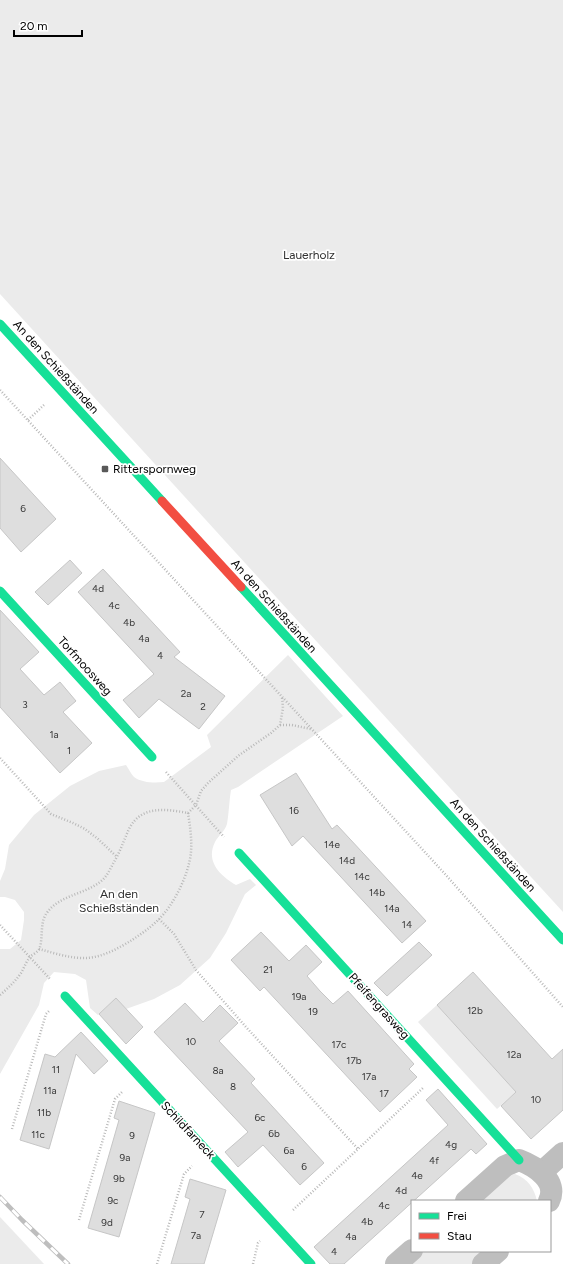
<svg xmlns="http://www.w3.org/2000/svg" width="563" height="1264" font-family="Figtree,sans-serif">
  <rect width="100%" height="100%" fill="#fff"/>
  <g fill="#ebebeb">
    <path d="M0 0H563V912L0 294Z"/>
    <path d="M288 655 343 716 263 770 238 787 231 790C229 801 229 813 227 824 225 831 218 836 215 842 205 862 221 876 236 885L250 879 256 885 245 894 226 933 210 958 180 985 154 999 126 1009 116 998 98 1015 90 1008 86 980 75 974 54 972 44 983 39 1005 0 1074V949H10L21 940 24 920V912L15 900 5 897H0V881L5 869 9 845 34 815 70 786 99 771 126 765C129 769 131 774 134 777 142 783 155 783 164 782L211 747 207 735Z"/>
    <path d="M437 1005 516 1092 497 1109 418 1022Z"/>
    <path d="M515 1174C528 1179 534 1188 537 1201H475L506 1176Z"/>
    <path d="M0 1217 44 1264H0Z"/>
    <path d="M420 1251H488L474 1264H405Z"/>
  </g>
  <g fill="#dedede" stroke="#c6c6c6">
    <path d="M0 458 56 519 21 552 0 528Z"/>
    <path d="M70 560 82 573 48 605 35 592Z"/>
    <path d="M103 569 180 652 174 657 225 696 199 729 159 699 139 718 123 700 154 674 78 592Z"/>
    <path d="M0 610 39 652 20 669 44 695 60 682 76 701 63 712 92 743 60 773 0 707Z"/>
    <path d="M296 773 332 829 337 825 426 921 402 943 303 836 292 846 260 795Z"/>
    <path d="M261 932 289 961 306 945 322 962 307 976 320 991 333 1004 348 991 414 1064 409 1069 417 1077 380 1112 264 987 260 991 231 960Z"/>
    <path d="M419 942 432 955 387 996 374 983Z"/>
    <path d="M473 972 552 1059 563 1049V1110L531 1139 501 1106 516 1092 437 1005Z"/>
    <path d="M116 998 143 1027 126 1044 99 1014Z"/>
    <path d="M185 1003 203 1022 220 1005 238 1023 219 1041 255 1079 251 1083 324 1163 300 1185 263 1145 238 1167 225 1152 248 1132 154 1032Z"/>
    <path d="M81 1032 108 1061 94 1074 76 1054 49 1149 20 1140 45 1054 55 1057Z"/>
    <path d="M438 1089 487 1144 476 1154 471 1149 344 1264H330L314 1247 448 1125 426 1100Z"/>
    <path d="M119 1101 155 1113 119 1237 88 1228 119 1120 114 1118Z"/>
    <path d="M190 1179 226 1190 204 1264H171L190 1199 185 1197Z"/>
  </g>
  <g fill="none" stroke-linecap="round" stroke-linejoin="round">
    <g stroke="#b9b9b9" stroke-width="2.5" stroke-dasharray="1 2" stroke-linecap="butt">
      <path d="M0 390 445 874 563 1007"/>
      <path d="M28 420 44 405"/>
      <path d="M280 725H292L311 729"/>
      <path d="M0 758 51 814 73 823 85 829 98 839 117 857"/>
      <path d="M166 772 224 837"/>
      <path d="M159 919 174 934 196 970 246 1027 358 1149"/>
      <path d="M0 925 51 980"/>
      <path d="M39 949C54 953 72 959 87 958 103 957 119 948 132 940 141 934 150 928 158 920 174 905 189 874 191 852 192 839 190 826 188 813"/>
      <path d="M0 995C8 988 15 982 21 973 24 968 26 962 30 957 33 954 39 952 40 947 43 936 40 924 46 914 59 895 83 895 100 882 107 877 110 869 114 862 120 852 124 840 129 829 141 805 166 809 188 813L196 805 201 791 208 783 238 756 271 733 280 725 283 708 282 697"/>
      <path d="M12 1129 46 1014 49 1011"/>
      <path d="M293 1210 423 1088"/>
      <path d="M79 1220 115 1099 123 1091"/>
      <path d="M157 1264 184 1174 192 1166"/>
      <path d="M253 1264 258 1243 260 1241"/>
    </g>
    <g stroke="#bebebe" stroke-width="22">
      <path d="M542 1172 563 1153"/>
      <path d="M466 1201 505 1166 519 1160C535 1166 559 1181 549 1201"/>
      <path d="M396 1264 412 1250"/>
      <path d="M483 1264 498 1251"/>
    </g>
    <g stroke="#16e098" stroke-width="9">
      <path d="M0 324 162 501"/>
      <path d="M241 587 563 940"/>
      <path d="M0 591 152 757"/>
      <path d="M239 853 519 1160"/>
      <path d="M65 996 311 1264"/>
    </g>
    <path stroke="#f24e42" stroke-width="9" d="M162 501 241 587"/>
    <defs>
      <path id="rail" d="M0 1197 22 1220 68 1264"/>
    </defs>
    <use href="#rail" stroke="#bebebe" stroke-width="4.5"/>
    <use href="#rail" stroke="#fff" stroke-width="3" stroke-dasharray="9" stroke-linecap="butt"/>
  </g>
  <rect fill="#595959" stroke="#fff" stroke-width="1.5" x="101" y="465" width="8" height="8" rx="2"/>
  <g text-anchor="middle" stroke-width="3.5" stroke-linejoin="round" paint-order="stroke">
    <g font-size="10" fill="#383838">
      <text x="23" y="512">6</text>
      <text x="98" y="592">4d</text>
      <text x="114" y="609">4c</text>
      <text x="129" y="626">4b</text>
      <text x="144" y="642">4a</text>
      <text x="160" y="659">4</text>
      <text x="186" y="697">2a</text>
      <text x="25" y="708">3</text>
      <text x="203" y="710">2</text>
      <text x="54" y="738">1a</text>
      <text x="69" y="754">1</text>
      <text x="294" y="814">16</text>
      <text x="332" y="848">14e</text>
      <text x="347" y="864">14d</text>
      <text x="362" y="880">14c</text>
      <text x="377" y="896">14b</text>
      <text x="392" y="912">14a</text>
      <text x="407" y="928">14</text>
      <text x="268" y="973">21</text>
      <text x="299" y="1000">19a</text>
      <text x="475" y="1014">12b</text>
      <text x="313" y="1015">19</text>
      <text x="191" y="1045">10</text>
      <text x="339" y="1048">17c</text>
      <text x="514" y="1058">12a</text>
      <text x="354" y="1064">17b</text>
      <text x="56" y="1073">11</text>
      <text x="218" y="1074">8a</text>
      <text x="369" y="1080">17a</text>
      <text x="233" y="1090">8</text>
      <text x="50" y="1094">11a</text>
      <text x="384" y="1097">17</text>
      <text x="536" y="1103">10</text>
      <text x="44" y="1116">11b</text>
      <text x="260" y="1121">6c</text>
      <text x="274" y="1137">6b</text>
      <text x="38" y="1138">11c</text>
      <text x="132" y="1139">9</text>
      <text x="451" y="1148">4g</text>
      <text x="289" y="1154">6a</text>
      <text x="125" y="1161">9a</text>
      <text x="434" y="1164">4f</text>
      <text x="304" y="1170">6</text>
      <text x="417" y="1179">4e</text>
      <text x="119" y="1182">9b</text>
      <text x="401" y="1194">4d</text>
      <text x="113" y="1204">9c</text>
      <text x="384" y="1209">4c</text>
      <text x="202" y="1218">7</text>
      <text x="367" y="1225">4b</text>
      <text x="107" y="1226">9d</text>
      <text x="196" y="1239">7a</text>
      <text x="351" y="1240">4a</text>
      <text x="334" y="1255">4</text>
    </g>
    <g font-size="12" fill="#313131" stroke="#fff">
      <text x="309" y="259">Lauerholz</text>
      <text x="119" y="898">An den<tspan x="119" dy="14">Schießständen</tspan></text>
    </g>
    <g font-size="12" fill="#000" stroke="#fff">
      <text transform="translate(56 367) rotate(48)" y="4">An den Schießständen</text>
      <text transform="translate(274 606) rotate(48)" y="4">An den Schießständen</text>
      <text transform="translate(85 666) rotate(48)" y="4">Torfmoosweg</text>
      <text transform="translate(493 845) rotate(48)" y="4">An den Schießständen</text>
      <text transform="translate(379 1006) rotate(48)" y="4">Pfeifengrasweg</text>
      <text transform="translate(188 1130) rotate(47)" y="4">Schildfarneck</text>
    </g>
    <g font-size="12" fill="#000" stroke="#fff" text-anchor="start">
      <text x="113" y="473">Ritterspornweg</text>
    </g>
  </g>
  <rect x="411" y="1200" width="140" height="52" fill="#ffffff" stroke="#999999"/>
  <rect x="419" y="1213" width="20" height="6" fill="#16e098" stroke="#999999"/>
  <text x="447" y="1220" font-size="12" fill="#000000">Frei</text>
  <rect x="419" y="1233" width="20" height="6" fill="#f24e42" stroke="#999999"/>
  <text x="447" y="1240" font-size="12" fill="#000000">Stau</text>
  <path d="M14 30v6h68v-6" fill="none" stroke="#000000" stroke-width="2"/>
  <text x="20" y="30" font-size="12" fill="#000000" stroke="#ffffff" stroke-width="3" paint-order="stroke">20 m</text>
</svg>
